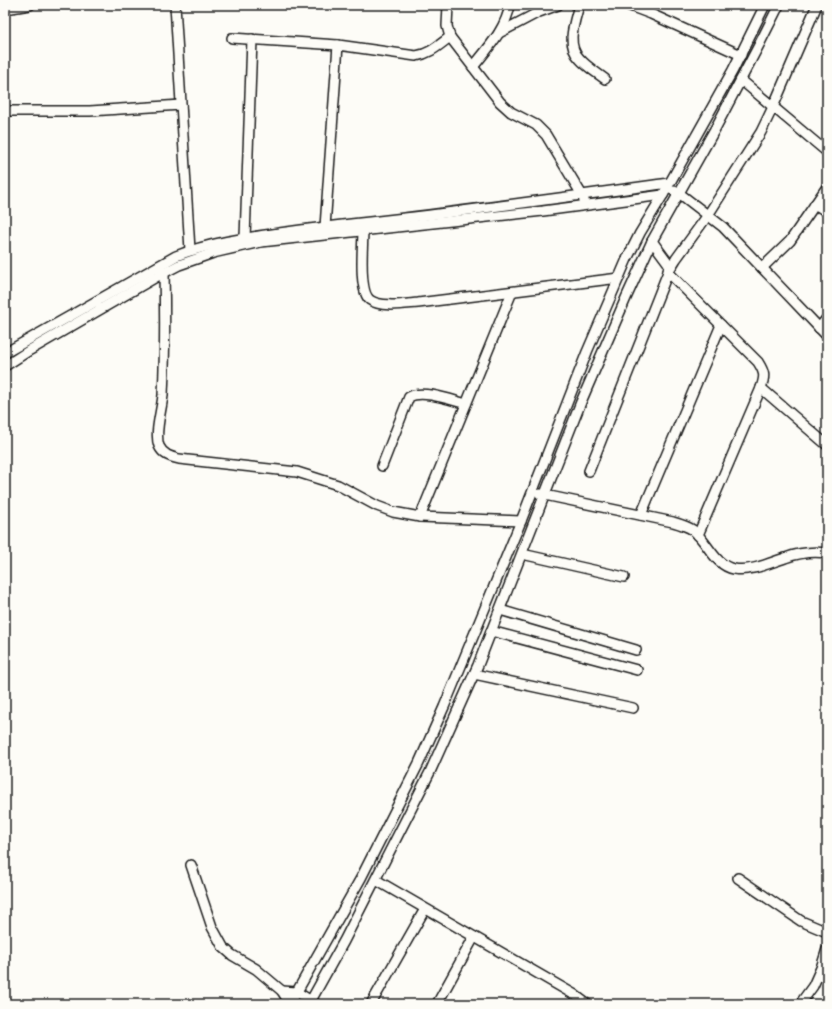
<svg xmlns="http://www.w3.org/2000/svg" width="832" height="1009" font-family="'Balsamiq Sans',sans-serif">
  <rect width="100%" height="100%" fill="#fdfcf7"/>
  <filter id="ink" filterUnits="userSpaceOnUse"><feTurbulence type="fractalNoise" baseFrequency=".025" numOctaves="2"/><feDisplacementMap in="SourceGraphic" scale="8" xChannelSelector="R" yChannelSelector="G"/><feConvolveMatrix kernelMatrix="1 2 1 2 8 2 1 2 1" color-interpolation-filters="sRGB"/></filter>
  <g filter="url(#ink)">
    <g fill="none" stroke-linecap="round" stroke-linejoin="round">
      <defs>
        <g id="minor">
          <path d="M175 5 190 250"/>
          <path d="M448 5 447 26 450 37 500 102 511 112 536 125 546 135 582 195 584 200"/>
          <path d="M579 5C575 21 565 45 580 59 587 67 597 73 605 79"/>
          <path d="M627 5 651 14 741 55"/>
          <path d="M5 9 30 5"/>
          <path d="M499 33 539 12 558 5"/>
          <path d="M232 38 338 45 416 56C430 54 439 45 450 37"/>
          <path d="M473 67C488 48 506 29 510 5"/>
          <path d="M741 80 827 152"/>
          <path d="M5 111H90L181 105"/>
          <path d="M674 191 679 193 723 227 827 336"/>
          <path d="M815 204 827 212"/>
          <path d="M325 227 338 45"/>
          <path d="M363 231C363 245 358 291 370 300 381 308 405 304 418 303L619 278"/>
          <path d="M245 238 252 39"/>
          <path d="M652 241 669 264 668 272 758 362C765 373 765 376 761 388L698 535"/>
          <path d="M762 268 790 241 827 187"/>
          <path d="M164 273C165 313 165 354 163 395 162 409 154 433 159 446 163 455 171 457 179 459L297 472 338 485 377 506 393 512 420 517 521 521"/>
          <path d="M819 328 827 318"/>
          <path d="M5 353 176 256C209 243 244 238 279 233 315 228 351 224 387 220 482 209 575 196 669 183"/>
          <path d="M5 366 30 350 156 277 179 265 213 253 261 242 543 211 663 195"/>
          <path d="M761 388 827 445"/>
          <path d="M382 466 409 397C422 389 451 400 466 404"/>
          <path d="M589 471 668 272 676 259 708 215 761 132 773 107 817 5"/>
          <path d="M540 494 673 522C680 524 687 526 693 530 707 541 715 566 734 569 751 572 769 563 785 558 798 553 813 551 827 553"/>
          <path d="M641 515 721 325"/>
          <path d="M420 517 512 292"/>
          <path d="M522 554 624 577"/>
          <path d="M500 610 636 650"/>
          <path d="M491 631 637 670"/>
          <path d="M474 674 633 708"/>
          <path d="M191 865 212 927 223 947 232 955 256 969 282 991"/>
          <path d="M738 878 801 921 827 932"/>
          <path d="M376 880 575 995 587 1004"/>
          <path d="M5 1003 7 1004"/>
          <path d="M290 1004 361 878 419 763 444 707 521 521 587 352 627 259 640 233 663 195 733 70 765 5"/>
          <path d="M290 1004 282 991 297 992 316 1004"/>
          <path d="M309 1004 344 941 430 772 478 665 581 402 626 298 652 241 715 129 759 45 779 5"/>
          <path d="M371 1004 425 909"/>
          <path d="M437 1004 474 937"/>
          <path d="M800 1004 813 986 821 968 827 949"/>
        </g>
      </defs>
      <use href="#minor" stroke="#1c1c1c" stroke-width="12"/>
      <use href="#minor" stroke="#fdfcf7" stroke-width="9"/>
    </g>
  </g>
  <rect width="832" height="1009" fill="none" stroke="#fdfcf7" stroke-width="20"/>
  <rect x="10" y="10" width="812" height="989" fill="none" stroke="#1c1c1c" stroke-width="1.5" filter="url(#ink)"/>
</svg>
